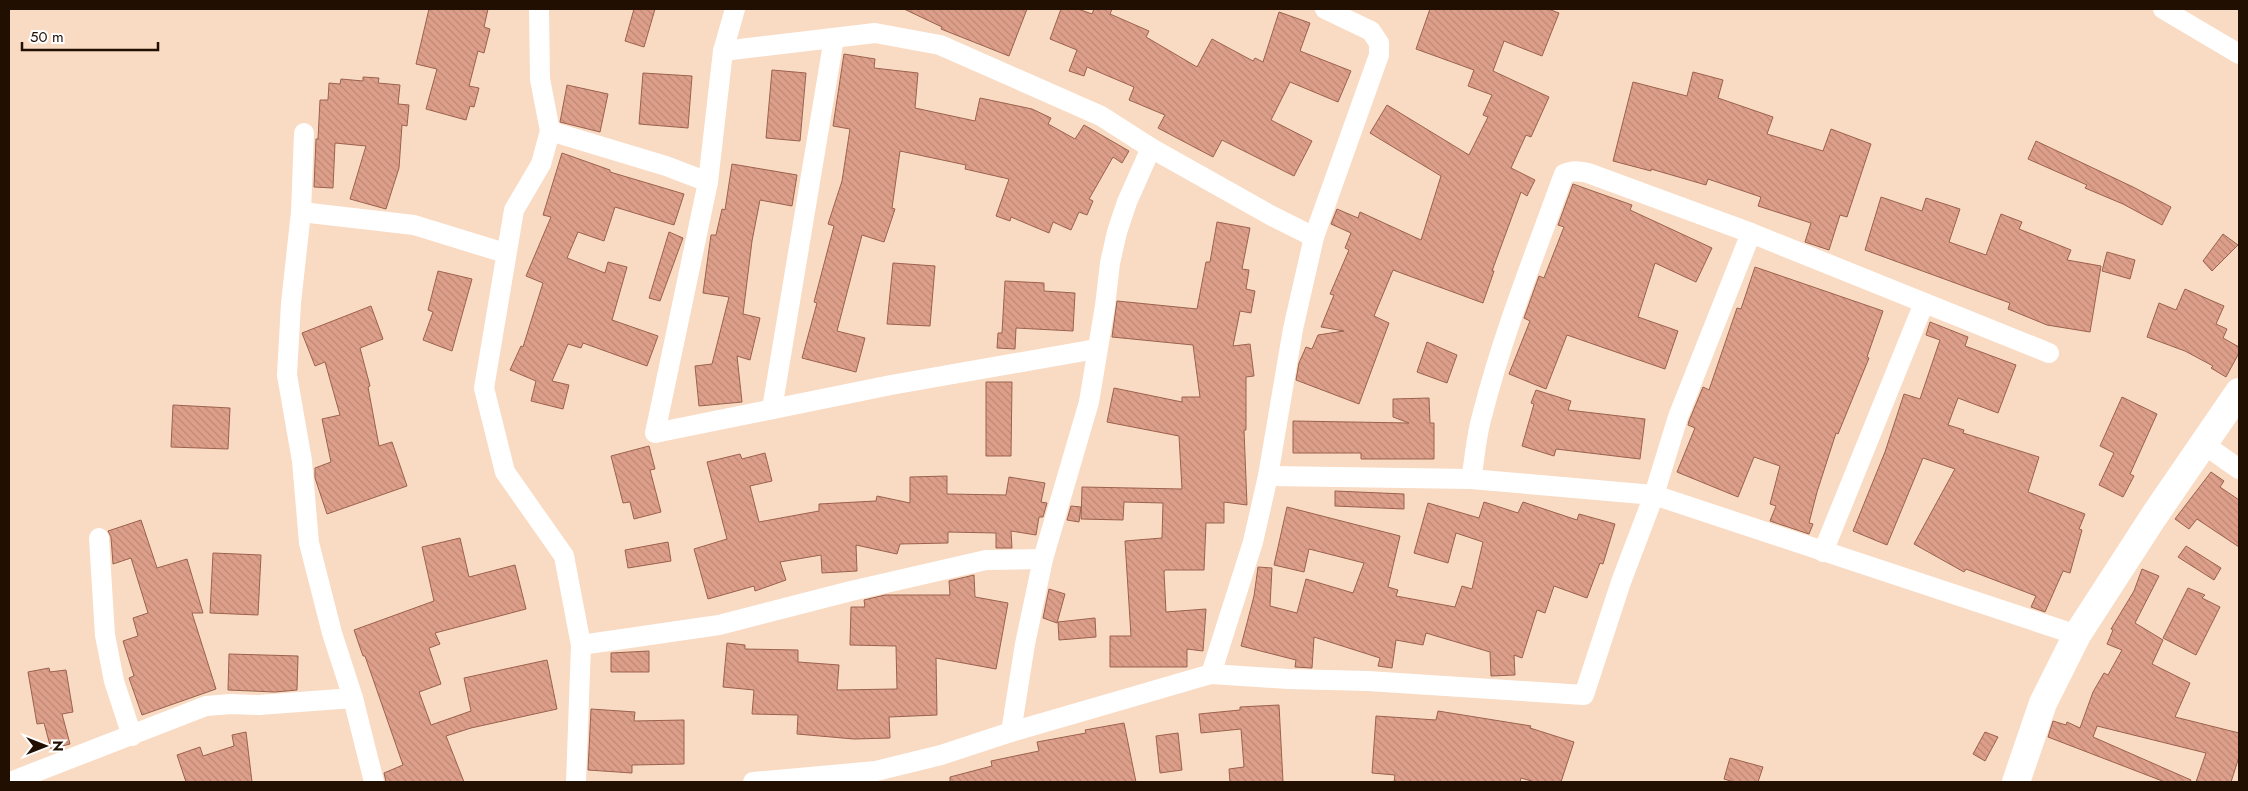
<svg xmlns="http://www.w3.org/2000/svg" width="2248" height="791" font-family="Jost,sans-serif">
  <defs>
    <pattern id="building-back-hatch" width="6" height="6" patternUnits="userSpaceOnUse" patternTransform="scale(1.25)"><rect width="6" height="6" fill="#dd9f8a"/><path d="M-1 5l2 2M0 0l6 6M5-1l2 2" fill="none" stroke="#bd8875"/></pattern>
  </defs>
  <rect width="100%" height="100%" fill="#f9dac2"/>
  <g fill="url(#building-back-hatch)" stroke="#9b624e">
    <path d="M429 9H488L484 27 490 29 484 53 478 51 469 86 479 88 474 107 470 106 466 120 426 109 437 69 416 64Z"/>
    <path d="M634 9H655L644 47 625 41Z"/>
    <path d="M904 9H1027L1009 56 941 29 942 27Z"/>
    <path d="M1061 9H1078L1092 14 1094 9H1112L1110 14 1149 31 1146 37 1197 67 1212 39 1253 61 1255 58 1263 62 1279 12 1310 23 1300 51 1351 71 1338 102 1290 82 1271 120 1312 141 1294 176 1222 140 1213 157 1158 128 1165 115 1129 100 1134 87 1087 67 1084 76 1069 71 1077 50 1050 39Z"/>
    <path d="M1430 9H1548L1559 13 1542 56 1504 41 1493 71 1549 97 1531 137 1526 135 1511 168 1535 180 1527 196 1521 192 1492 271H1494L1483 303 1393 270 1374 316 1389 323 1359 404 1296 380 1299 363 1306 347 1312 349 1318 335 1344 331 1321 327 1334 295 1330 294 1349 250 1345 248 1351 233 1331 224 1337 209 1358 218 1360 212 1421 240 1441 176 1370 133 1387 105 1469 155 1488 117 1483 115 1492 95 1468 86 1474 70 1416 49Z"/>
    <path d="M844 54 875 59 874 68 918 73 915 108 975 121 980 98 1032 109 1051 118 1048 124 1075 139 1084 125 1129 151 1122 163 1113 157 1089 199 1093 201 1087 215 1079 212 1071 230 1053 222 1049 233 1011 217 1010 221 996 216 1009 179 965 169 966 165 900 151 892 208 895 209 884 242 862 235 837 331 865 338 856 372 802 358 817 303 814 302 834 226 828 224 842 181 850 129 833 126Z"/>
    <path d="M772 70 806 73 800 141 766 138Z"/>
    <path d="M1693 72 1723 80 1718 98 1773 117 1767 134 1823 151 1831 129 1871 144 1847 217 1840 215 1829 250 1805 242 1811 223 1758 206 1761 197 1708 179 1706 185 1651 169V171L1613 161 1633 82 1687 96Z"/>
    <path d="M643 73 692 76 688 128 639 124Z"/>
    <path d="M363 77 379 78 378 83 400 85 398 104 409 105 407 126 402 125 399 168 386 209 350 199 366 146 335 143 333 188 314 187 316 139H318L320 100H328L329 83 340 84 341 79 363 81Z"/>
    <path d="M567 85 608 94 600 132 560 122Z"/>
    <path d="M2036 141 2133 187 2171 207 2162 225 2123 204 2085 188 2087 185 2028 159Z"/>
    <path d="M562 153 610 170V172L684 194 674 225 615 207 604 241 578 232 567 258 605 273 608 262 627 267 612 320 658 336 647 366 583 343 581 348 568 344 552 381 569 385 563 409 531 401 536 381 510 370 521 346 523 347 543 283 526 276 551 217 543 215Z"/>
    <path d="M732 164 797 175 792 206 760 200 752 241 743 314 760 318 750 360 737 356 742 402 699 406 695 366 712 364 729 297 703 293 711 235H716L722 209 725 210Z"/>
    <path d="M1573 184 1632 205 1630 210 1712 248 1696 282 1655 263 1638 317 1678 331 1665 369 1567 335 1546 389 1509 374 1530 321 1524 318 1539 276 1544 278 1564 227 1558 225Z"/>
    <path d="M1881 197 1922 211 1926 198 1960 209 1949 242 1986 255 2001 214 2022 222 2019 229 2071 250 2067 260 2101 266 2090 332 2047 325 2008 309 2010 303 1865 250Z"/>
    <path d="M1217 222 1250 228 1242 269 1249 270 1246 289 1255 291 1251 313 1240 311 1233 346 1250 344 1254 376 1246 377V430H1244L1247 505 1224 502V523H1206L1204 570H1165L1164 572 1166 612 1206 609 1203 651 1187 649V667H1110V636H1131L1125 541 1162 538 1163 503 1124 502 1123 520 1081 519 1082 487 1182 489 1179 436 1107 422 1114 388 1182 402V397H1200L1193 345 1112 337 1117 301 1197 309 1206 262H1210Z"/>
    <path d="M669 232 683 238 660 301 649 298Z"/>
    <path d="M2223 234 2238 245 2212 271 2203 261Z"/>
    <path d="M2107 252 2135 260 2130 279 2102 271Z"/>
    <path d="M893 263 935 266 930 326 887 324Z"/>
    <path d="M1755 267 1883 311 1867 357 1869 358 1838 434 1836 433 1817 492 1809 523 1813 524 1809 534 1770 521 1776 506 1770 504 1780 466 1754 457 1738 497 1677 472 1695 428 1688 425 1689 421 1703 387 1709 390 1737 308 1741 309Z"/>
    <path d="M438 271 472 279 452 351 423 340 433 312 428 310Z"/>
    <path d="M1005 281 1044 283V291L1075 293 1073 331 1016 328 1015 349 997 348 998 333H1002Z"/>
    <path d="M2185 289 2224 306 2216 324 2227 329 2223 338 2239 347V353L2226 377 2211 368 2213 366 2185 351 2147 337 2159 303 2176 310Z"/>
    <path d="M371 306 383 339 360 348 370 386 368 387 379 446 392 442 407 486 327 514 315 478V468L331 462 322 419 340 415 325 362 315 366 302 333Z"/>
    <path d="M1930 322 1968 337 1965 346 2016 365 1998 413 1958 398 1948 425 1964 430 1963 433 2039 457 2028 492 2085 514 2079 529 2082 530 2070 573 2063 571 2045 612 2031 607 2036 596 1966 569 1964 572 1914 544 1955 469 1923 458 1887 545 1853 531 1885 452 1904 394 1920 399 1940 340 1926 335Z"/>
    <path d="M1427 342 1457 355 1447 383 1417 372Z"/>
    <path d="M986 382H1012L1011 456H986Z"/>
    <path d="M1536 390 1571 401 1568 410 1645 419 1640 459 1556 449 1554 456 1522 446 1534 404 1531 403Z"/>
    <path d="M2122 397 2157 414 2130 474 2134 476 2123 497 2099 485 2114 453 2100 446Z"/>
    <path d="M1429 398 1430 423H1434V459H1361V453H1293V421L1409 423 1393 417V399Z"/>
    <path d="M173 405 230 408 228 449 171 447Z"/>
    <path d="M649 446 655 469 650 470 661 512 634 519 630 502 623 503 611 456Z"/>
    <path d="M765 453 772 481 750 486 759 522 819 511V504L876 501 877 496 910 503V477L947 476V494L1006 495 1009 477 1045 483 1041 502 1047 503 1043 517H1039L1036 535 1011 531 1012 548H996V533L948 532V543L900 544 897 554 856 545 857 571 822 573 821 555 780 562 786 580 755 591 754 586 708 599 694 549 727 539 707 462 740 454 742 459Z"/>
    <path d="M2211 472 2224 481 2220 487 2239 500V547L2197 519 2189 529 2175 519Z"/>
    <path d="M1335 491 1404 494V509L1335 506Z"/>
    <path d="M1484 502 1518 513 1523 502 1577 520 1579 514 1615 524 1603 564 1600 563 1587 598 1554 586 1545 613 1537 610 1522 658 1514 655 1515 675 1491 676 1490 652 1426 633 1423 645 1396 640 1392 668 1378 666 1380 658 1314 637 1312 668 1295 667 1296 660 1241 646 1254 596 1258 567 1272 568 1270 606 1297 613 1306 579 1353 593 1364 563 1309 549 1304 572 1274 565 1287 507 1400 536 1388 587 1398 590 1396 596 1455 607 1462 586 1472 589 1483 542 1456 533 1448 563 1414 553 1428 503 1479 518Z"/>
    <path d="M1071 506 1081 507 1079 522 1067 520Z"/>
    <path d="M141 520 157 568 187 559 203 613H192L216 689 142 715 129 678 134 676 123 641 138 636 133 618 148 613 131 558 113 564 111 537 108 531Z"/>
    <path d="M460 538 469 577 515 565 526 609 435 633 440 644 429 648 441 684 419 692 431 725 471 711 464 678 547 660 557 709 471 728 446 736 464 782H386L384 773 403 765 365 656H363L354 630 434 601 422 547Z"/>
    <path d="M668 542 671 561 628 568 625 550Z"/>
    <path d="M2186 546 2221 568 2214 580 2178 557Z"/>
    <path d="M213 553 261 555 258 615 210 613Z"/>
    <path d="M2142 569 2159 576 2135 623 2163 640 2152 664 2190 683 2175 717 2239 733V757L2231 782H2196L2206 753 2097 726 2093 737 2191 780 2190 782H2165L2048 737 2053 721 2066 725 2067 722 2080 728 2093 692 2104 673 2108 675 2122 650 2107 644 2113 630 2111 629 2134 591Z"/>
    <path d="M974 575 975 597 1008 603 996 669 936 658 937 715 889 717 890 738 854 739 797 734 798 715 752 714 754 690 723 687 727 643 745 645V649L798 650V662L839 665 837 690 897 689 896 646 850 645 851 607H865L864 600 885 595H950L949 581Z"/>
    <path d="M2188 588 2205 595 2202 598 2220 607 2196 655 2163 638Z"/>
    <path d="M1049 589 1065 594 1057 623 1043 618Z"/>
    <path d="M1095 618 1096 637 1059 640 1058 622Z"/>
    <path d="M649 651V672H611V653Z"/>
    <path d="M229 654 298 656 297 690 275 692 228 690Z"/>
    <path d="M49 668 50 672 66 670 73 712 62 714 70 744 51 749 44 723 37 724 28 672Z"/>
    <path d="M1279 705 1283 782H1230L1229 769 1244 767 1241 729 1201 733 1199 714 1240 710V707Z"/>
    <path d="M591 709 635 712 634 721 684 720V764L632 765V773L588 770Z"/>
    <path d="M1438 711 1531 726 1530 728 1574 742 1561 782H1535L1521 778 1520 782H1394L1395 775 1372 773 1376 716 1436 720Z"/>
    <path d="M1124 723 1136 782H950V777L992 766 991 761 1039 751 1037 742 1086 733 1085 730Z"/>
    <path d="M246 732 252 782H186L177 755 200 747 203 756 234 746 232 735Z"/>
    <path d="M1985 732 1998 737 1985 761 1973 754Z"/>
    <path d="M1178 733 1182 770 1160 773 1156 736Z"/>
    <path d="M1730 758 1763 767 1758 782H1734L1724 779Z"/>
  </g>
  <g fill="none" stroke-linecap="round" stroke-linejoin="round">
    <g stroke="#fff" stroke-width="20">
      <path d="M539 9 540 79 550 131 541 164 514 210 484 388 505 472 564 556 581 645 576 782"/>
      <path d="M735 9 723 51 708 182 655 433 891 385 1096 349"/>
      <path d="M2163 9 2239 54"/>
      <path d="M723 51 875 33 940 45 1101 116 1151 148 1272 216 1314 237"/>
      <path d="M550 131 666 166 708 182"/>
      <path d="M304 133 301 212 291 303 287 375 302 461 309 543 332 633 353 698 374 782"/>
      <path d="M301 212 414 225 505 253"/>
      <path d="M772 409 834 38"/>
      <path d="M2205 445 2239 469"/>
      <path d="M1268 476 1471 479 1654 495 2077 635"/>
      <path d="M1471 479C1475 458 1476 436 1482 416 1503 333 1535 254 1564 174 1573 170 1578 171 1588 173L1751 233 2049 353"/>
      <path d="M99 538 105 635 114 681 132 736"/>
      <path d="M1823 552 1924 303"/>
      <path d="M581 645 719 625 851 591 986 560 1043 559"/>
      <path d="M1211 674 1253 542 1268 476 1293 329 1314 237 1379 55V43L1371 31 1325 9"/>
      <path d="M1011 732 1025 644 1043 559 1089 402 1105 306 1110 263 1117 232 1127 202 1151 148"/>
      <path d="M10 782 206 706 231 704 259 705 353 698"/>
      <path d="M753 782 876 771 941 755 1011 732 1211 674 1288 679 1368 681 1584 695 1621 582 1654 495 1678 417 1751 233"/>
    </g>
    <path stroke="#fff" stroke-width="28" d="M2016 782 2043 703 2077 635 2154 516 2239 392"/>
  </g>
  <rect width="2248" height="791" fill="none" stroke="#210f02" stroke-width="20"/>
  <g transform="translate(45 746) rotate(90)" stroke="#ffffff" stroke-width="4" paint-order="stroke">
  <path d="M0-4L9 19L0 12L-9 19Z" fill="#210f02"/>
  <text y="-8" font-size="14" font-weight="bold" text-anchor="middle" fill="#210f02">N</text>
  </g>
  <path d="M22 42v8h136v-8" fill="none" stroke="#210f02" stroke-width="2.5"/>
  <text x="30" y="42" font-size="15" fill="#210f02" stroke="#ffffff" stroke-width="4" paint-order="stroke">50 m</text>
</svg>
